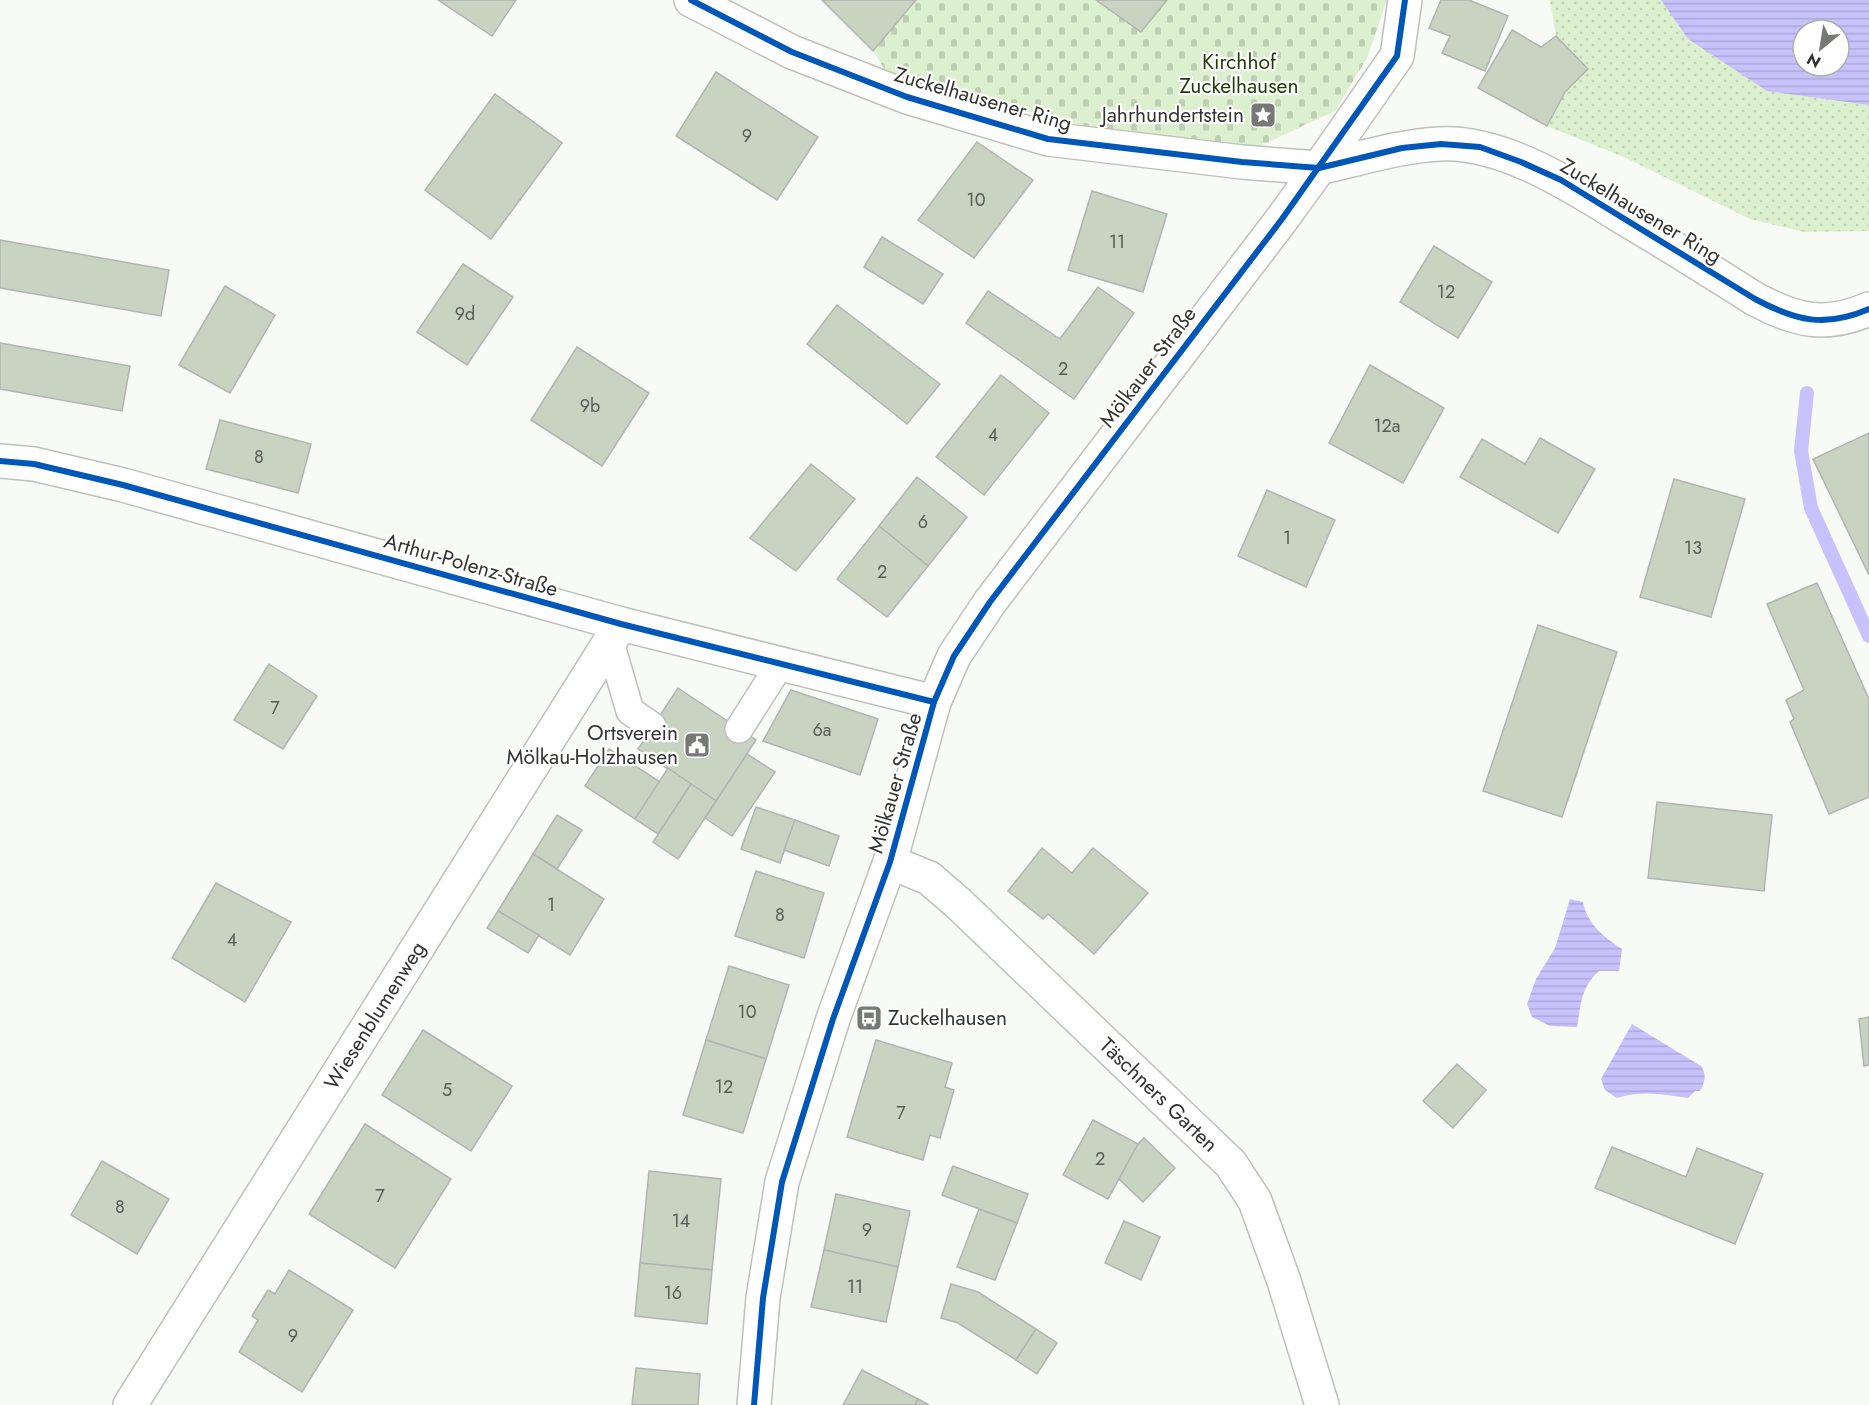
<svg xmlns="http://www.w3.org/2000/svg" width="1869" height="1405" font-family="Jost,sans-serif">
  <defs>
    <pattern id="cemetery-stones" width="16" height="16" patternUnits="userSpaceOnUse" patternTransform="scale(1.5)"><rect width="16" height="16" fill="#dcf0d0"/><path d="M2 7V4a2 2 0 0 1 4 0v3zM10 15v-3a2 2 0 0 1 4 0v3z" fill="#bdceb3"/></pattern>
    <pattern id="park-dots" width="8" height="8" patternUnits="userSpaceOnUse" patternTransform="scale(1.5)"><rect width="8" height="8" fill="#dcf0d0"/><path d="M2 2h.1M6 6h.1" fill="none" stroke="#bdceb3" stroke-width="1.8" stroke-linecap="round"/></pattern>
    <pattern id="water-rules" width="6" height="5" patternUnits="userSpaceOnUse" patternTransform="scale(1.5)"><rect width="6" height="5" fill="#c8c2fc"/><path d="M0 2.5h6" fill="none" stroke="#aca7d8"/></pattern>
  </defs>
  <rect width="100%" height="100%" fill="#f7faf5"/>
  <path fill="url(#cemetery-stones)" d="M916 0H1387L1367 58 1335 111 1251 150 1103 131 889 76 873 51Z"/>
  <path fill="url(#park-dots)" fill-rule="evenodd" d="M1550 0H1869V231L1804 232 1750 219 1626 158 1547 126 1565 92 1588 69 1556 36ZM1803 30H1839V66H1803Z"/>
  <g fill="url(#water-rules)" fill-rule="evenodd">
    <path d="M1661 0H1869V105L1767 91 1688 39ZM1803 30H1839V66H1803Z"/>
    <path d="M1570 899 1583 902C1587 924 1604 937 1622 949L1619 971H1599C1581 987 1581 1004 1577 1027L1550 1026 1532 1017 1527 1004 1536 979 1555 948Z"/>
    <path d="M1632 1024 1701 1066C1707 1074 1705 1082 1700 1091H1695L1688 1098C1663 1094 1641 1090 1617 1098L1605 1090 1601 1079Z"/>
  </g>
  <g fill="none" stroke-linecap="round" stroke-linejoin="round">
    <path stroke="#c8c2fc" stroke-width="14" d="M1807 393 1801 451 1811 508 1869 636"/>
  </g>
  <g fill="#c8d3c1" stroke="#b2b4b1" stroke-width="1.5">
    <path d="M438 0H516L492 36Z"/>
    <path d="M822 0H916L873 51Z"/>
    <path d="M1096 0H1167L1141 32Z"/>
    <path d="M1441 0H1469L1508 16 1485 71 1442 53 1450 36 1429 28Z"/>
    <path d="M1512 30 1541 47 1556 36 1588 69 1565 92 1547 126 1478 88Z"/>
    <path d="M716 72 818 137 777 200 676 136Z"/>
    <path d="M495 94 562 143 491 239 425 190Z"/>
    <path d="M977 142 1033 180 974 258 918 220Z"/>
    <path d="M1092 191 1167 214 1143 292 1068 270Z"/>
    <path d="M882 237 943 274 923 304 864 267Z"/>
    <path d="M0 240 169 270 161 316 0 288Z"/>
    <path d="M1434 246 1492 282 1458 338 1400 302Z"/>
    <path d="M463 264 513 297 467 365 417 332Z"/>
    <path d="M225 286 275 315 230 393 179 365Z"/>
    <path d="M1098 287 1134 313 1074 399 966 323 988 291 1060 339Z"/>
    <path d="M837 305 940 384 907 424 807 344Z"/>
    <path d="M0 343 130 366 122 411 0 389Z"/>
    <path d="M577 347 649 393 602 466 531 420Z"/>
    <path d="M1370 365 1444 408 1403 483 1329 443Z"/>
    <path d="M1001 375 1049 413 984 495 936 457Z"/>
    <path d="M220 420 311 444 298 493 206 469Z"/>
    <path d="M1869 433V575L1813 459Z"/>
    <path d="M1540 438 1595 469 1558 533 1460 477 1482 439 1525 464Z"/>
    <path d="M811 464 855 499 796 571 750 538Z"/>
    <path d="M917 477 967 517 928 566 879 526Z"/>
    <path d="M1674 479 1745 499 1711 617 1640 597Z"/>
    <path d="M1267 490 1335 520 1306 587 1238 556Z"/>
    <path d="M879 526 928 566 887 617 837 579Z"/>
    <path d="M1817 583 1869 699V797L1829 814 1790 722 1794 719 1786 700 1804 690 1767 604Z"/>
    <path d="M1538 625 1617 652 1562 817 1483 791Z"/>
    <path d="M269 664 317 696 283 749 234 720Z"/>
    <path d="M678 688 756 740 716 801 638 749Z"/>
    <path d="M791 690 878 719 860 775 763 741Z"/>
    <path d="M609 749 660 782 635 819 585 786Z"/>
    <path d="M747 754 775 772 732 836 705 818Z"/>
    <path d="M668 768 691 784 658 834 635 819Z"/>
    <path d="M691 784 716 801 678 859 653 842Z"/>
    <path d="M1657 802 1772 815 1764 891 1648 878Z"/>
    <path d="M756 807 795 820 780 863 741 849Z"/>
    <path d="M557 815 582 830 557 869 533 854Z"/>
    <path d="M795 820 839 836 829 866 784 850Z"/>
    <path d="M1042 848 1072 873 1093 848 1148 893 1094 954 1048 914 1043 919 1008 891Z"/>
    <path d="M533 854 604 899 570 955 498 911Z"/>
    <path d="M756 871 824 893 804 958 735 936Z"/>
    <path d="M216 883 291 922 245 1002 172 958Z"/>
    <path d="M498 911 539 935 528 953 487 928Z"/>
    <path d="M729 966 789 985 766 1059 706 1040Z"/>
    <path d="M1869 1017V1065L1864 1066 1859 1019Z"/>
    <path d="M423 1030 512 1086 471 1151 382 1095Z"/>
    <path d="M706 1040 766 1059 743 1133 683 1115Z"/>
    <path d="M876 1040 952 1063 945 1087 954 1090 940 1138 930 1135 923 1160 847 1137Z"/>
    <path d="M1457 1064 1486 1090 1453 1128 1423 1101Z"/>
    <path d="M1093 1120 1138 1144 1108 1199 1063 1175Z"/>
    <path d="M365 1124 451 1179 395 1268 309 1214Z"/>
    <path d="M1144 1138 1175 1168 1143 1202 1119 1179 1138 1144Z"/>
    <path d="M1612 1147 1686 1177 1697 1148 1763 1174 1735 1244 1595 1188Z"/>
    <path d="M102 1161 169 1199 137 1254 71 1215Z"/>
    <path d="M953 1166 1028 1194 1017 1223 942 1195Z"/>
    <path d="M649 1171 721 1179 712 1270 640 1263Z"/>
    <path d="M836 1194 910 1211 898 1267 824 1250Z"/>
    <path d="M979 1209 1017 1223 995 1280 957 1267Z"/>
    <path d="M1124 1221 1160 1237 1141 1280 1105 1263Z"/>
    <path d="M824 1250 898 1267 886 1322 811 1307Z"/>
    <path d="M640 1263 712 1270 707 1324 635 1316Z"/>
    <path d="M289 1270 353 1310 302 1392 239 1352 258 1320 252 1316 268 1290 275 1294Z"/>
    <path d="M951 1284 978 1292 1036 1329 1016 1360 958 1323 941 1318Z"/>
    <path d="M1036 1329 1057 1343 1037 1374 1016 1360Z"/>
    <path d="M636 1368 700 1374 698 1405H632Z"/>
    <path d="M862 1370 918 1399 915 1405H843Z"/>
    <path d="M918 1399 929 1405H915Z"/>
  </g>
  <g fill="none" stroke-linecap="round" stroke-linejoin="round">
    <defs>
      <g id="service">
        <path d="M610 642 630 711 652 726"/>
        <path d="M739 729 781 663"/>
      </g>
      <g id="minor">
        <path d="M691 0 792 52 907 97 1048 139 1242 162 1319 168 1397 56 1405 0"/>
        <path id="s1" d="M890 862 929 878 958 903 1231 1164 1255 1201 1284 1281 1322 1405"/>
        <path id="s2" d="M130 1405 621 624"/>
      </g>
      <g id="tertiary">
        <path d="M0 461 34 464 123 485 621 624 934 702"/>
        <path d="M754 1405 763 1298 782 1182 833 1019 890 862 934 702 954 656 990 602 1282 219 1319 168C1359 159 1399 146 1440 144 1504 141 1574 187 1627 220 1670 245 1712 272 1755 299 1796 321 1825 328 1869 309"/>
      </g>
    </defs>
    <use href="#service" stroke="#bec0bd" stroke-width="30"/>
    <use href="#minor" stroke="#bec0bd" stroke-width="36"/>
    <use href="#tertiary" stroke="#bec0bd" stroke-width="36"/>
    <use href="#service" stroke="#fefefe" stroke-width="27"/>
    <use href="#minor" stroke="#fefefe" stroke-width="33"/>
    <use href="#tertiary" stroke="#fefefe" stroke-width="33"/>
    <defs>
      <g id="cycleway">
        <path d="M691 0 792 52 907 97 1048 139 1242 162 1319 168 1402 148 1441 144 1480 147 1521 162 1561 180 1755 299C1796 321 1825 328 1869 309"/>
        <path d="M0 461 34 464 123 485 621 624 934 702"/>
        <path d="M754 1405 763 1298 782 1182 833 1019 890 862 934 702 954 656 990 602 1282 219 1397 56 1405 0"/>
      </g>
    </defs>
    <use href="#cycleway" stroke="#fff" stroke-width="10"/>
    <use href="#cycleway" stroke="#0057b8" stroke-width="6"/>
  </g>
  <defs>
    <symbol id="sight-square" viewBox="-11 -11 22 22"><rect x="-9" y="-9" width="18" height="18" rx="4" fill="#777976" stroke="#fff"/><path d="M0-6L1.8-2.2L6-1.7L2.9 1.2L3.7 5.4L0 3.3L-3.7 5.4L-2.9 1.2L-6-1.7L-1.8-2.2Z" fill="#fff"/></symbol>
    <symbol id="civic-square" viewBox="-11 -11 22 22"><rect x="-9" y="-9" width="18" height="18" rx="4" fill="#777976" stroke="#fff"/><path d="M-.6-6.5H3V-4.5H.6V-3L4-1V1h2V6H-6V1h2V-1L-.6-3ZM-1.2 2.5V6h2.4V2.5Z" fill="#fff"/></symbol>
    <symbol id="bus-square" viewBox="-11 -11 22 22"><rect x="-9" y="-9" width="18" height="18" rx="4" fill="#777976" stroke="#fff"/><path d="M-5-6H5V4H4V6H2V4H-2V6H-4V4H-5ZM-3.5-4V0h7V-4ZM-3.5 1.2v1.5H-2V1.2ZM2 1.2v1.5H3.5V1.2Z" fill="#fff"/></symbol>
  </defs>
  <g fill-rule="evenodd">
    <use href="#sight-square" x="1248" y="100" width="30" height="30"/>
    <use href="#civic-square" x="682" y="730" width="30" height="30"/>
    <use href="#bus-square" x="854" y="1003" width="30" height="30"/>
  </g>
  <g text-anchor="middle" stroke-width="4.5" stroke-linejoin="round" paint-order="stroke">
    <g font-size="18" fill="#585c55">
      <text x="747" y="142">9</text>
      <text x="976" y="206">10</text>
      <text x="1117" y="248">11</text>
      <text x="1446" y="298">12</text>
      <text x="465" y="320">9d</text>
      <text x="1063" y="375">2</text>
      <text x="590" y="412">9b</text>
      <text x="1387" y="432">12a</text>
      <text x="993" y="441">4</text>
      <text x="259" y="463">8</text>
      <text x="923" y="528">6</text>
      <text x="1287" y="544">1</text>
      <text x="1693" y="554">13</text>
      <text x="882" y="578">2</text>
      <text x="275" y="714">7</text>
      <text x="822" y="736">6a</text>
      <text x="551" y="911">1</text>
      <text x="780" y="921">8</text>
      <text x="232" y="946">4</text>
      <text x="747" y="1018">10</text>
      <text x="724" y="1093">12</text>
      <text x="447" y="1096">5</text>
      <text x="901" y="1119">7</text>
      <text x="1100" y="1165">2</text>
      <text x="380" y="1202">7</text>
      <text x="120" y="1213">8</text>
      <text x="681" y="1227">14</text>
      <text x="867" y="1236">9</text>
      <text x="855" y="1293">11</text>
      <text x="673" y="1299">16</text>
      <text x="293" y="1342">9</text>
    </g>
    <g font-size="21" fill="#1c3a00" stroke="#fff">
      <text x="1239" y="69">Kirchhof<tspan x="1239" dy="24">Zuckelhausen</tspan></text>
    </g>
    <g font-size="21" fill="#323431" stroke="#fff">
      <text transform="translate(983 99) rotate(16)" y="7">Zuckelhausener Ring</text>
      <text transform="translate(1641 211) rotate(31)" y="7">Zuckelhausener Ring</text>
      <text transform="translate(1148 367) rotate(-53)" y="7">Mölkauer Straße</text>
      <text transform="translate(471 565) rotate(16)" y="7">Arthur-Polenz-Straße</text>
      <text transform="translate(895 783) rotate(-74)" y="7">Mölkauer Straße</text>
      <text dy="7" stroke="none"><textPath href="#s2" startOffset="460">Wiesenblumenweg</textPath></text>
      <text dy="7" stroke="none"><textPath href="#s1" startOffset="358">Täschners Garten</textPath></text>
    </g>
    <g font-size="21" fill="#323431" stroke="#fff" text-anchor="end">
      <text x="1244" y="122">Jahrhundertstein</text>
      <text x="678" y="740">Ortsverein<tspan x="678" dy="24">Mölkau-Holzhausen</tspan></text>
      <text x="888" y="1025" text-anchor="start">Zuckelhausen</text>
    </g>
  </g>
  <g transform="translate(1821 48) rotate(210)"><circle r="28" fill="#ffffff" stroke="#adaead" stroke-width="1.5"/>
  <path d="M0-4.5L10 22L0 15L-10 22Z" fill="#777976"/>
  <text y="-9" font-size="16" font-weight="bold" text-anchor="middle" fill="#323431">N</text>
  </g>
</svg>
